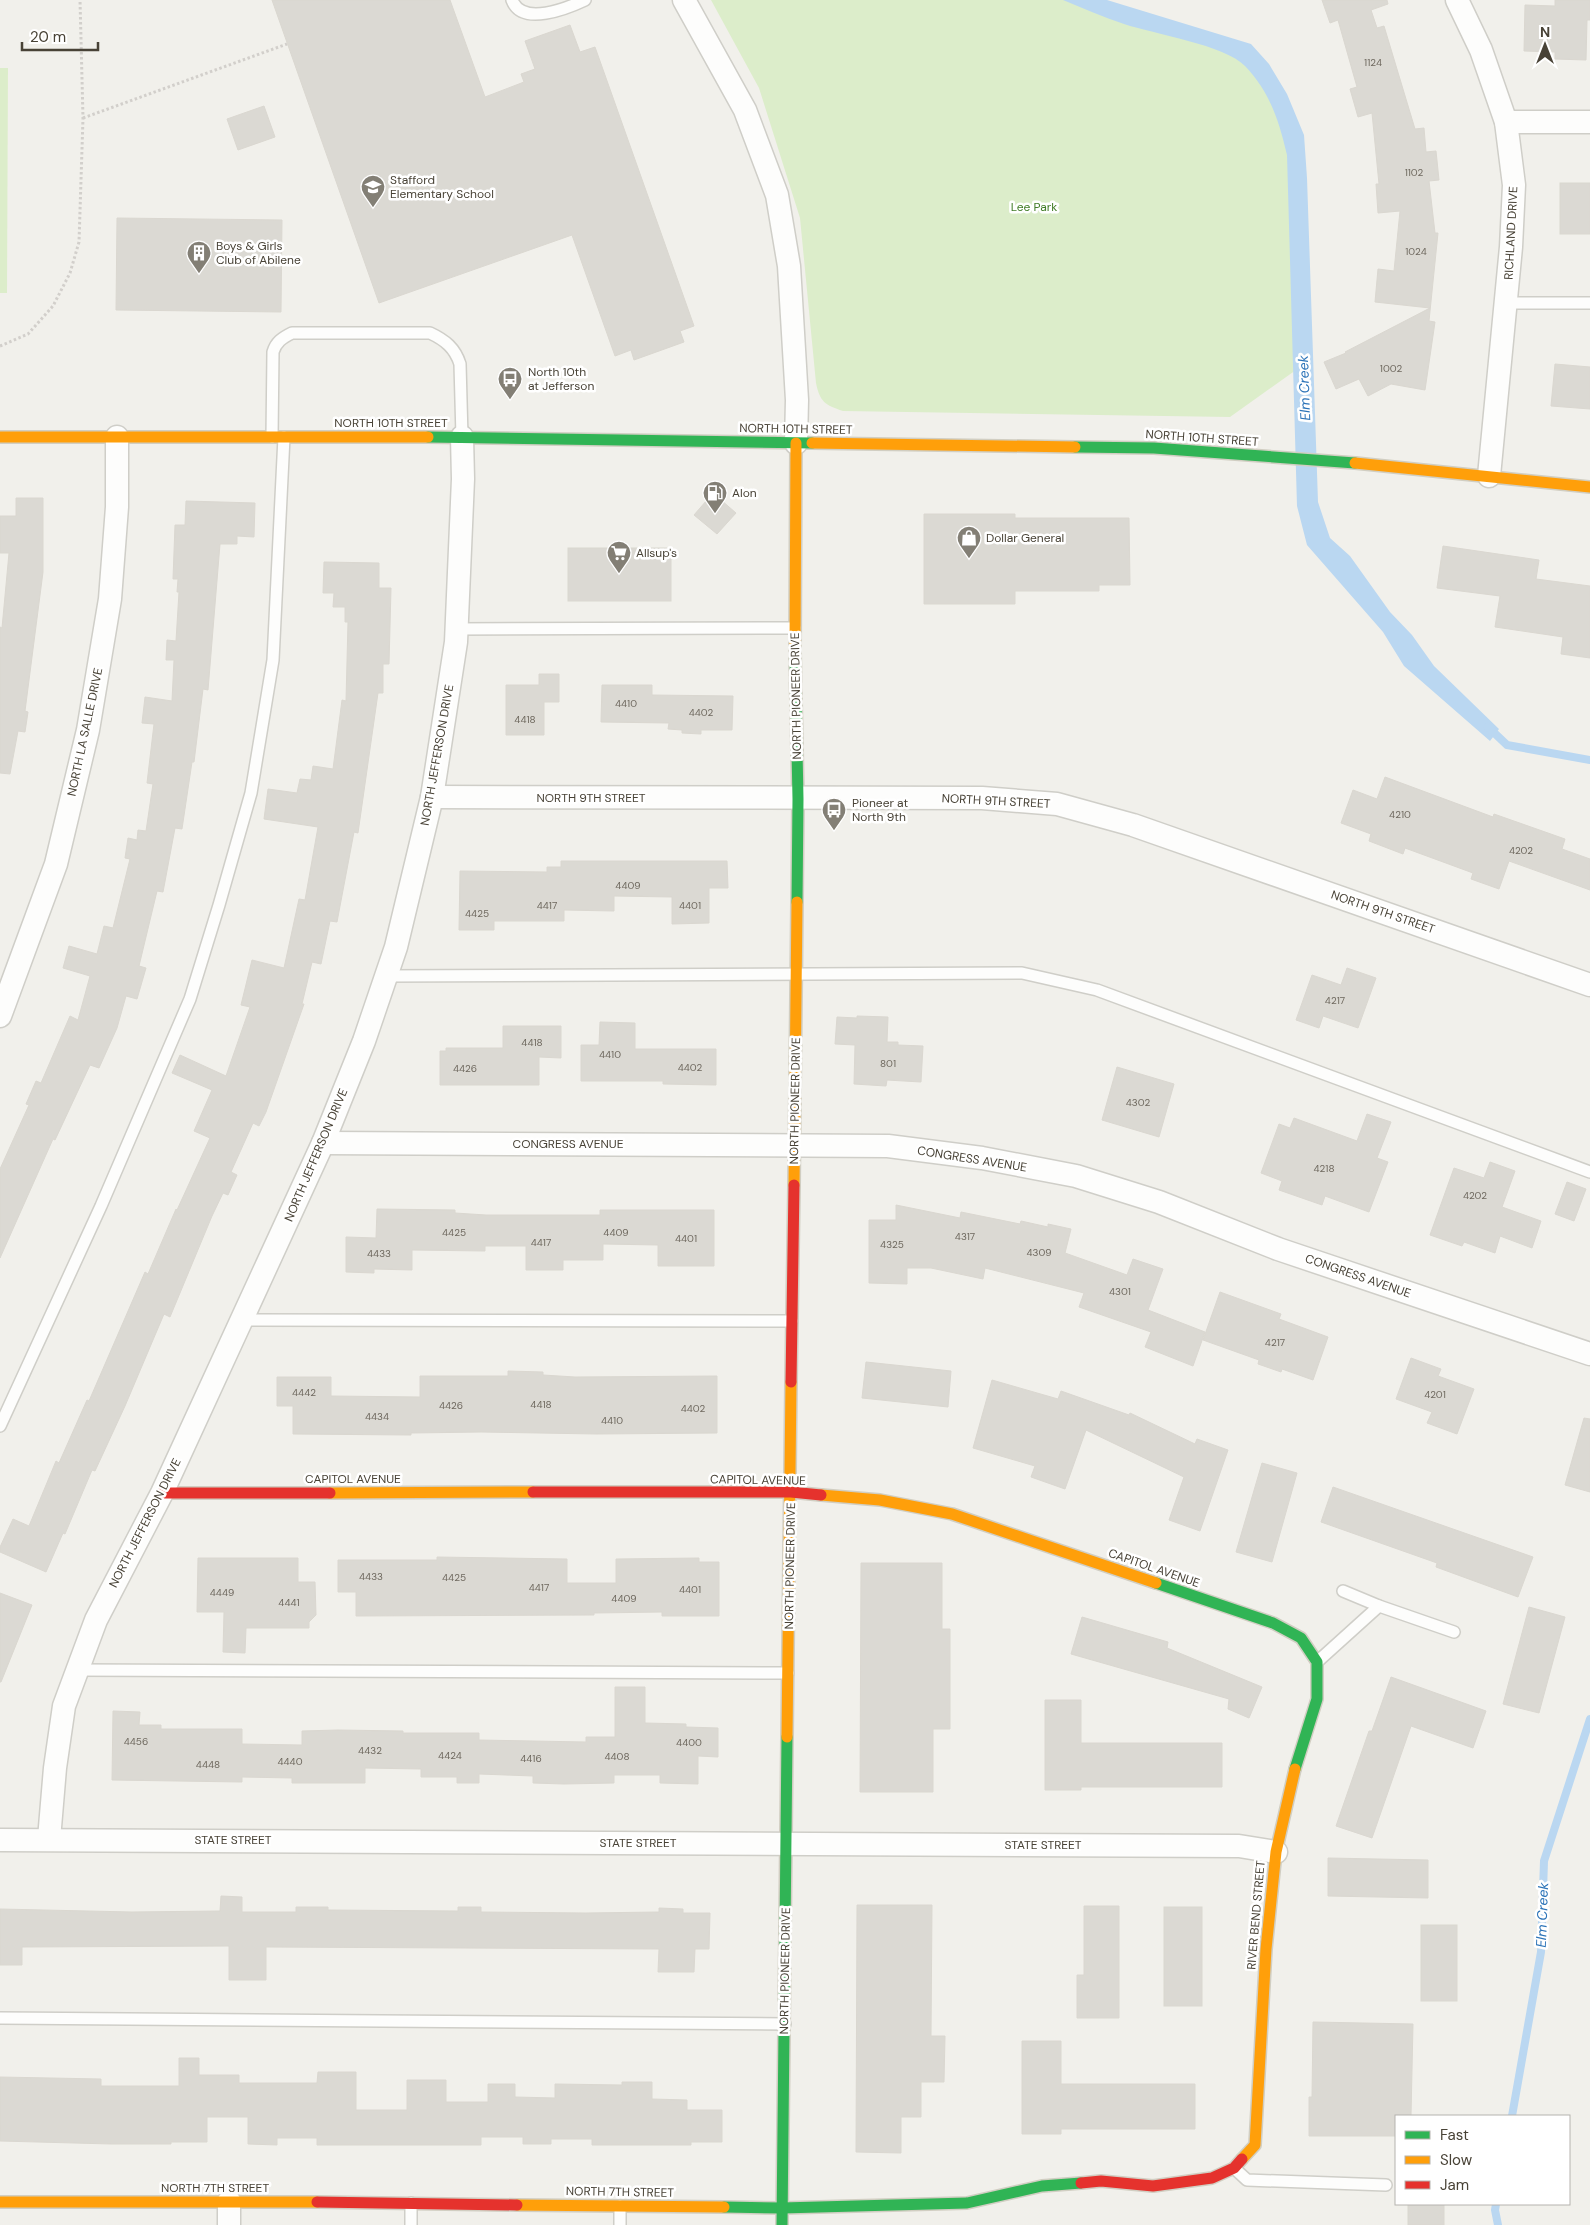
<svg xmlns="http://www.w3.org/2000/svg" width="1590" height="2225" font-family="'DM Sans',sans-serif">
  <rect width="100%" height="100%" fill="#f1f0eb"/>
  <g fill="#dcedca">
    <path d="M711 0H1076L1232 52 1254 66 1281 115 1288 140 1296 370 1230 417 843 411C825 405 820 402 816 383L800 218 759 88Z"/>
    <path d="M0 68H8L7 293H0Z"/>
  </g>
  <path fill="#bad7f1" d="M1063 0H1107L1251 44 1269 64 1287 94 1304 135 1307 178 1318 502 1330 538 1350 556 1390 612 1412 635 1434 666 1499 729 1490 741 1404 666 1383 632 1307 545 1297 506 1287 155C1279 121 1270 92 1245 66 1225 45 1154 34 1124 24 1103 17 1083 8 1063 0Z"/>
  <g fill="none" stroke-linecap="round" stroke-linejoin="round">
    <g stroke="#bad7f1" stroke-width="8">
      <path d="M1488 727 1507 745 1590 760"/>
      <path d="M1512 2116 1541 1952 1544 1861 1590 1719"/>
      <path d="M1496 2204 1495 2210 1498 2225"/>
    </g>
  </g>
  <g fill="#dbd9d3" stroke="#dad7d0">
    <path d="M272 0H450L485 97 524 82 521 74 535 69 525 41 570 25 580 52 595 47 694 326 680 331 684 342 634 360 631 350 615 356 572 235 379 303Z"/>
    <path d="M1322 0H1387L1388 4 1371 10 1377 28 1384 26 1415 129 1424 128 1426 152 1436 151 1439 180 1429 181 1435 233H1438L1429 321 1435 322 1425 390 1391 384 1368 396 1359 379 1336 389 1324 362 1346 353 1345 352 1430 308 1375 302 1378 269 1394 271 1400 211 1378 213 1376 184H1379L1372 113 1358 117 1350 89 1357 87 1338 20 1330 23Z"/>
    <path d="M1555 0H1590V20H1587L1586 60 1555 59V52L1524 51 1525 5 1555 6Z"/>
    <path d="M264 106 275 137 238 150 227 119Z"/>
    <rect x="1560" y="183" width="30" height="51"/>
    <path d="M117 218 282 220 281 312 116 310Z"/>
    <path d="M1555 364 1590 367V409L1551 406Z"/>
    <path d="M713 493 736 513 717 534 694 515Z"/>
    <path d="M16 498H43V572L25 711 28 712 25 732 18 731 10 774 0 773V627L2 628 9 553H0V516H16Z"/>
    <path d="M186 501 255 503 254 537 237 536V544H220L208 690 203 689 194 762H192L182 829 175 828 163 892 157 891 139 966 146 968 137 999 126 996 117 1028 99 1068 90 1065 55 1140 53 1139 0 1258V1169L29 1105 26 1104 36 1081 41 1083 70 1016 78 1020 90 976 63 968 69 946 97 954 104 926 113 928 130 859 125 858 128 838 137 840 138 830 146 831 153 784 147 783 154 724 142 723 145 697 172 701 174 660H166L167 640 176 641 179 592H177L178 579H173L175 525H185Z"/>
    <path d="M924 514H1015V518H1129L1130 585H1099V591H1015V604H924Z"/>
    <path d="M1443 546 1539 560 1536 579 1590 586V658L1561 654 1563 637 1495 627 1500 596 1437 588Z"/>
    <rect x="568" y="548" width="103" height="53"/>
    <path d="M324 562 379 563V588H391L389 664H383V693H378L358 833 354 832 337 922 330 921 321 964 312 962 302 1004H304L266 1112 259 1126 253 1123 231 1172 237 1175 228 1195 223 1193 212 1216 170 1317 164 1314 125 1406 95 1471 92 1470 65 1534 63 1533 46 1572 0 1552V1547L13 1519 29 1526 56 1461 59 1463 87 1400 89 1401 145 1272 148 1274 176 1209 177 1210 210 1138 194 1131 212 1090 172 1073 180 1055 226 1076 250 1007 241 1005 252 960 284 968 299 899 305 900 318 827 264 819 268 789 297 793 300 779 311 780 313 766 333 769 342 700 346 701 348 622H345V607H333L334 593H323Z"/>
    <path d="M539 674H559V702H544V735H506V685H539Z"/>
    <path d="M602 685H652V695L733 696 732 730H701V734L682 733V730L668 729 669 723 601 722Z"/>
    <path d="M1385 777 1493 817 1494 814 1565 839 1562 849 1590 859V890L1509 861 1499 889 1471 879 1473 873 1405 848 1403 854 1369 841 1371 834 1341 823 1353 790 1377 799Z"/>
    <path d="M561 861H727L728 888H709V923L672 924V897L614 896V911L564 910V921H494V930H459L460 871 547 872V867H561Z"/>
    <path d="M1347 968 1376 978 1358 1028 1323 1016 1319 1028 1296 1020 1312 975 1341 985Z"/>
    <path d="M857 1016 888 1017 887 1042H898V1045L923 1046 921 1082 887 1080 886 1086 854 1084 855 1045 835 1044 837 1017 857 1018Z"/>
    <path d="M600 1022 635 1023V1049H716V1085L663 1084V1081H581V1045H599Z"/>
    <path d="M503 1026H561V1058L539 1057V1085H440V1051H446V1048H503Z"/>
    <path d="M1117 1067 1174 1084 1159 1137 1102 1120Z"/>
    <path d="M1367 1114 1391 1122 1377 1158 1388 1162 1369 1212 1325 1196 1322 1205 1279 1190 1282 1181 1261 1173 1279 1124 1290 1128 1294 1118 1357 1141Z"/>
    <path d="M1490 1162 1515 1171 1502 1207 1541 1221 1532 1248 1500 1236 1495 1253 1464 1242 1462 1246 1430 1235 1454 1168 1484 1178Z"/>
    <path d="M1567 1182 1586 1189 1574 1221 1555 1214Z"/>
    <path d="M896 1205 960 1218 961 1212 1020 1224 1021 1221 1048 1227V1224L1071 1229 1065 1253 1127 1275 1133 1259 1163 1269 1148 1310 1205 1332 1193 1366 1145 1347 1151 1332 1079 1307 1084 1293 985 1268 983 1279 931 1268H907V1284L869 1283V1220H896Z"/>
    <path d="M377 1209 455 1210V1213L486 1215H600V1210H714V1266H658V1245L603 1244V1260H563V1270H526V1246H485V1251L412 1250V1270L374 1269V1273L346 1272V1237L376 1238Z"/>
    <path d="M1220 1292 1281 1314 1279 1319 1328 1337 1313 1380 1282 1369 1281 1372 1258 1364 1259 1360 1203 1340Z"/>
    <path d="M1411 1358 1441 1369 1438 1376 1474 1389 1457 1434 1427 1423 1432 1412 1396 1399Z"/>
    <path d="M866 1362 951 1371 948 1407 862 1398Z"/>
    <path d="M508 1371 543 1372V1375L575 1377 717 1376V1433L596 1434 481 1432 411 1433V1435L293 1434V1406H277V1377H331V1396L420 1397V1376H508Z"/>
    <path d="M992 1380 1058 1399 1061 1391 1129 1415 1130 1413 1195 1444 1197 1439 1228 1450 1200 1531 1169 1520 1184 1477 1086 1430 1065 1489 1031 1477 1035 1466 973 1448Z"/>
    <path d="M1584 1418 1590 1419V1492L1565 1485Z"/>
    <path d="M1262 1463 1297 1473 1272 1562 1236 1552Z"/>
    <path d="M1333 1487 1533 1557 1518 1597 1436 1567 1437 1563 1321 1522Z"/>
    <path d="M437 1557 567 1559V1583H616V1559L699 1558V1562H719V1616H662V1612L594 1613V1615L356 1616V1592H338V1560H437Z"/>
    <path d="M198 1558H298V1582H315L316 1615 309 1622V1628H246L245 1653 223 1652 224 1612H197Z"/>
    <path d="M861 1563H942V1629H950V1729H933V1792H860Z"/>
    <path d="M0 1593 32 1605 1 1682H0Z"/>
    <path d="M1529 1607 1565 1617 1539 1713 1503 1704Z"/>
    <path d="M1082 1617 1168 1642 1167 1648 1262 1687 1249 1718 1228 1709 1229 1699 1071 1654Z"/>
    <path d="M1391 1677 1486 1711 1473 1748 1411 1726 1372 1838 1336 1826 1369 1731H1372Z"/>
    <path d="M615 1687H645V1723L686 1724V1727L718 1728V1757L698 1756V1784L660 1783V1775H614V1783L564 1784 533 1783V1776L479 1774V1783H457V1777H421V1769L365 1768V1783H292V1778L242 1777V1782L112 1780 113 1711 140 1712 139 1725H161V1729H242V1744L302 1745V1731L338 1730 403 1731V1733H479V1740L586 1742V1737H615Z"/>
    <path d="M1045 1700H1081V1743H1222V1787H1081V1790H1045Z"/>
    <path d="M1328 1858 1428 1860V1898L1328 1896Z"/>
    <path d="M221 1896 242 1897V1912H296V1907H328V1910L458 1911V1907H481V1912L586 1913 659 1912V1908L683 1909V1913H710L709 1949H695L694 1972H658L659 1949 266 1947V1980H229V1946L22 1947V1965H0V1909L132 1912 220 1911Z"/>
    <path d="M857 1905H932L931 2036H945L944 2082H921V2117H901V2153L856 2152Z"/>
    <path d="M1084 1906H1119V2018H1077V1975H1084Z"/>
    <rect x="1164" y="1907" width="38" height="99"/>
    <rect x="1421" y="1925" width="36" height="76"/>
    <path d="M1313 2022 1413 2024 1411 2116H1396V2136H1309V2097H1312Z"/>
    <path d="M1022 2041H1061V2084H1195V2129H1061V2134H1022Z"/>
    <path d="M179 2058H199V2075H239V2083H317L318 2072H356V2110H407V2080H446V2102H488V2084H515V2097L555 2098V2084L622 2085V2082H652V2099L687 2100V2110H722V2142H691V2145H592V2139H551V2144H523V2137H481V2145H317V2138H277V2145L248 2144V2117H207V2142H171V2144H111L0 2141V2077L101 2079V2086H179Z"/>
    <rect x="1408" y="2204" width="36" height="21"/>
  </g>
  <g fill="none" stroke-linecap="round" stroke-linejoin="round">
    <defs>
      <g id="lane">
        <path d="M512 0C522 27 568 8 585 0"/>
        <path d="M1506 303H1590"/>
        <path d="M272 437 273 352C276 342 282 338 292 333H430C445 340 455 348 460 364L462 437"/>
        <path d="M456 629 795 628"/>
        <path d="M386 976 1022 973 1097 990 1590 1172"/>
        <path d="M242 1320 792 1321"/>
        <path d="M0 1426 101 1206 190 999 219 905 251 793 273 660 284 437"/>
        <path d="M1343 1591 1379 1606 1454 1632"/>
        <path d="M1317 1662 1379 1606"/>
        <path d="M77 1670 788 1673"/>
        <path d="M0 2018 785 2024"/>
        <path d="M1234 2168 1247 2180 1386 2185"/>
        <path d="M411 2203V2225"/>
        <path d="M620 2225V2206"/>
      </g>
      <g id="street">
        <path d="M684 0 745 110 777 195 789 266 797 400 796 443"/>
        <path d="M1457 0 1481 50 1506 122 1514 185 1511 247 1489 476"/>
        <path d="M1506 122H1590"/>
        <path d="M432 797 982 798 1057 804 1133 825 1590 985"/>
        <path d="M0 1016 56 864 88 730 110 599 117 507V437"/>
        <path d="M323 1143 888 1146 982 1158 1076 1176 1159 1202 1278 1249 1590 1354"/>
        <path d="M49 1839 55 1768 64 1706 96 1620 162 1493 323 1143 364 1041 396 947 432 797 456 642 463 479 462 437"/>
        <path d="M0 1840 1239 1846 1276 1852"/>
        <path d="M229 2201V2225"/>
      </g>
      <g id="fast">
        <path d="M428 437 812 443"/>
        <path d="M1075 447 1154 448 1355 463"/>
        <path d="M795 652 798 799 797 902"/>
        <path d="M1156 1583 1273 1623 1301 1638 1317 1662V1699L1295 1769"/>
        <path d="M724 2207 782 2208 967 2203 1042 2186 1081 2183"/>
        <path d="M782 2225 787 1737"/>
      </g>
      <g id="slow">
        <path d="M0 437H428"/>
        <path d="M812 443 1075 447"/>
        <path d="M1355 463 1590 487"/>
        <path d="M795 652 796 443"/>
        <path d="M794 1185 797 902"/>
        <path d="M330 1493 533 1492"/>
        <path d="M821 1495 880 1500 952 1514 1156 1583"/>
        <path d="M787 1737 791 1382"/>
        <path d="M1242 2159 1255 2145 1266 1949 1276 1852 1295 1769"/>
        <path d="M0 2202H317"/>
        <path d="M517 2205 724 2207"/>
      </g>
      <g id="jam">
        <path d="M791 1382 794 1185"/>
        <path d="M533 1492H791L821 1495"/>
        <path d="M162 1493H330"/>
        <path d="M1081 2183 1101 2181 1153 2186 1212 2178 1234 2168 1242 2159"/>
        <path d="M317 2202 517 2205"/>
      </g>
    </defs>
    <use href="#lane" stroke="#cfcec8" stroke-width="14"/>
    <use href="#street" stroke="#cfcec8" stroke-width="25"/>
    <use href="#fast" stroke="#d1cec2" stroke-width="14"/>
    <use href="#slow" stroke="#d1cec2" stroke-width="14"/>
    <use href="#jam" stroke="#d1cec2" stroke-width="14"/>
    <g stroke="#d2cfcb" stroke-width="3" stroke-dasharray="2.5 2.5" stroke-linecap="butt">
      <path d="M83 118 287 44"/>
      <path d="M0 346 28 334 53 306 70 273 79 242 83 118 80 0"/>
    </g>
    <use href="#lane" stroke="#fdfdfc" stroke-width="11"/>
    <use href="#street" stroke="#fdfdfc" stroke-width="22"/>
    <use href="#fast" stroke="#30b455" stroke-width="11"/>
    <use href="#slow" stroke="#ff9f0a" stroke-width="11"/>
    <use href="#jam" stroke="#e5322d" stroke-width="11"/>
  </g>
  <defs>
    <symbol id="school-pin" viewBox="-11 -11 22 30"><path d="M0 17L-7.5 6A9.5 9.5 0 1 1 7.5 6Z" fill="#837f75" stroke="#fff"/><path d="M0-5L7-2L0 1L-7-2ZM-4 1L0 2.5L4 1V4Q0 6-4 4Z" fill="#fff"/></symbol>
    <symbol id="building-pin" viewBox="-11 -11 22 30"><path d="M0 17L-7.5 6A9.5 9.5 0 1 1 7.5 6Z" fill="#837f75" stroke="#fff"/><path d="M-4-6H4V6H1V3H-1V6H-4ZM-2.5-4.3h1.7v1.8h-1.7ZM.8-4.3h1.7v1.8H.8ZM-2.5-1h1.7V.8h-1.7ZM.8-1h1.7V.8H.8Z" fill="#fff"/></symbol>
    <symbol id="bus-pin" viewBox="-11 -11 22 30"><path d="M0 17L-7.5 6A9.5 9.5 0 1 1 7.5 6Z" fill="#837f75" stroke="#fff"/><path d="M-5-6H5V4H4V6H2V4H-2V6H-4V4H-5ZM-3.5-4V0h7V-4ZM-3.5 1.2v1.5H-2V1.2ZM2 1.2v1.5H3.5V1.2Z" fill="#fff"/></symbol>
    <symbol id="fuel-pin" viewBox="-11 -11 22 30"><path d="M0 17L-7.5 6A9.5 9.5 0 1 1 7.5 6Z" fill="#837f75" stroke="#fff"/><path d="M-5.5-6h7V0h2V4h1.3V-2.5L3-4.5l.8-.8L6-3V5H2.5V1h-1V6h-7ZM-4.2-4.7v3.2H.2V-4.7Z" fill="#fff"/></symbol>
    <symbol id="shop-pin" viewBox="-11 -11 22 30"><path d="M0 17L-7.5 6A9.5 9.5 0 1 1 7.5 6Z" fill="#837f75" stroke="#fff"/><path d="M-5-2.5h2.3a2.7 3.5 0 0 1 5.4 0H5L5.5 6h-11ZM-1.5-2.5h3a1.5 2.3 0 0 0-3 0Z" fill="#fff"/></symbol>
    <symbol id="supermarket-pin" viewBox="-11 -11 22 30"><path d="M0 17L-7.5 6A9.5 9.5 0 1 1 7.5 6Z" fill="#837f75" stroke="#fff"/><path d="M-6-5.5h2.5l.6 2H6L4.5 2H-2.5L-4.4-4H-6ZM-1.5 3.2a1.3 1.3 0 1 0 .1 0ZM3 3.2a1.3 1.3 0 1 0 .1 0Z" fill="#fff"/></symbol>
  </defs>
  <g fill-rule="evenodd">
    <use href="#school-pin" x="359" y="173" width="28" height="38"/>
    <use href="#building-pin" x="185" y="239" width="28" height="38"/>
    <use href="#bus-pin" x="496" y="365" width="28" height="38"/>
    <use href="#fuel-pin" x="701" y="479" width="28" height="38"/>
    <use href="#shop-pin" x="955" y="524" width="28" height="38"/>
    <use href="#supermarket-pin" x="605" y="539" width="28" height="38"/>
    <use href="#bus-pin" x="820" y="796" width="28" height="38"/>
  </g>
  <g text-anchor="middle" stroke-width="5" stroke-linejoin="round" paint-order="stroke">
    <g font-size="10" fill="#6e685e">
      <text x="1373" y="66">1124</text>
      <text x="1414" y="176">1102</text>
      <text x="1416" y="255">1024</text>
      <text x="1391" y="372">1002</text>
      <text x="626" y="707">4410</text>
      <text x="701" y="716">4402</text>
      <text x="525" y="723">4418</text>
      <text x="1400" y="818">4210</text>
      <text x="1521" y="854">4202</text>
      <text x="628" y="889">4409</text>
      <text x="547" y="909">4417</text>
      <text x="690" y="909">4401</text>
      <text x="477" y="917">4425</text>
      <text x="1335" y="1004">4217</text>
      <text x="532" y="1046">4418</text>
      <text x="610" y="1058">4410</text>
      <text x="888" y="1067">801</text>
      <text x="690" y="1071">4402</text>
      <text x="465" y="1072">4426</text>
      <text x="1138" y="1106">4302</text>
      <text x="1324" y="1172">4218</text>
      <text x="1475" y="1199">4202</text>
      <text x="454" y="1236">4425</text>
      <text x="616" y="1236">4409</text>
      <text x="965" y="1240">4317</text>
      <text x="686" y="1242">4401</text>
      <text x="541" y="1246">4417</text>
      <text x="892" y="1248">4325</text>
      <text x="1039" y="1256">4309</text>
      <text x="379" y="1257">4433</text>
      <text x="1120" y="1295">4301</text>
      <text x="1275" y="1346">4217</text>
      <text x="304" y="1396">4442</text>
      <text x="1435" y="1398">4201</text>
      <text x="541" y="1408">4418</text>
      <text x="451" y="1409">4426</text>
      <text x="693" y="1412">4402</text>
      <text x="377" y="1420">4434</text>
      <text x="612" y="1424">4410</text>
      <text x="371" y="1580">4433</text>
      <text x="454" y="1581">4425</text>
      <text x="539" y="1591">4417</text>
      <text x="690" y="1593">4401</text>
      <text x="222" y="1596">4449</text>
      <text x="624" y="1602">4409</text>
      <text x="289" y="1606">4441</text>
      <text x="136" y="1745">4456</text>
      <text x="689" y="1746">4400</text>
      <text x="370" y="1754">4432</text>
      <text x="450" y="1759">4424</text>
      <text x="617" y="1760">4408</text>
      <text x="531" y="1762">4416</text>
      <text x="290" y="1765">4440</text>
      <text x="208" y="1768">4448</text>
    </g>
    <g font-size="12" fill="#484236" stroke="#fff" text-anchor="start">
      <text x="390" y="184">Stafford<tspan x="390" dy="14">Elementary School</tspan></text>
      <text x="216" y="250">Boys &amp; Girls<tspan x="216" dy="14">Club of Abilene</tspan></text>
      <text x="528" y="376">North 10th<tspan x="528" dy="14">at Jefferson</tspan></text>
      <text x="732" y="497">Alon</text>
      <text x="986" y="542">Dollar General</text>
      <text x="636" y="557">Allsup's</text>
      <text x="852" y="807">Pioneer at<tspan x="852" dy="14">North 9th</tspan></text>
    </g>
    <g font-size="12" fill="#417c27" stroke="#fff">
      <text x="1034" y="211">Lee Park</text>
    </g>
    <g font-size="12" fill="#484236" stroke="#fff">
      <text transform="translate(1511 233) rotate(-87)" y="4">RICHLAND DRIVE</text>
      <text x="391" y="427">NORTH 10TH STREET</text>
      <text transform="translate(796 429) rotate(1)" y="4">NORTH 10TH STREET</text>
      <text transform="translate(1202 438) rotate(4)" y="4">NORTH 10TH STREET</text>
      <text transform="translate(796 696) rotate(-91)" y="4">NORTH PIONEER DRIVE</text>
      <text transform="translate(85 732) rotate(-78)" y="4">NORTH LA SALLE DRIVE</text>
      <text transform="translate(437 755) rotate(-80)" y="4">NORTH JEFFERSON DRIVE</text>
      <text x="591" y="802">NORTH 9TH STREET</text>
      <text transform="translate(996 801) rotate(3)" y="4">NORTH 9TH STREET</text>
      <text transform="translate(1383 912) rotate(19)" y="4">NORTH 9TH STREET</text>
      <text transform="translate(795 1101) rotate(-89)" y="4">NORTH PIONEER DRIVE</text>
      <text x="568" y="1148">CONGRESS AVENUE</text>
      <text transform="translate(316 1155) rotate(-67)" y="4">NORTH JEFFERSON DRIVE</text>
      <text transform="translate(972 1159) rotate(9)" y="4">CONGRESS AVENUE</text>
      <text transform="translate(1358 1276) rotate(19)" y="4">CONGRESS AVENUE</text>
      <text x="353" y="1483">CAPITOL AVENUE</text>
      <text transform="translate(758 1480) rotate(1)" y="4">CAPITOL AVENUE</text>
      <text transform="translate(145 1523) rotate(-63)" y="4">NORTH JEFFERSON DRIVE</text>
      <text transform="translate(790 1566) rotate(-89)" y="4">NORTH PIONEER DRIVE</text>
      <text transform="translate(1154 1568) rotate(19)" y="4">CAPITOL AVENUE</text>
      <text x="233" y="1844">STATE STREET</text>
      <text x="638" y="1847">STATE STREET</text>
      <text x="1043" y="1849">STATE STREET</text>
      <text transform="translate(1256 1915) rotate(-85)" y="4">RIVER BEND STREET</text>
      <text transform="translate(785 1971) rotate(-89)" y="4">NORTH PIONEER DRIVE</text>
      <text x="215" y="2192">NORTH 7TH STREET</text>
      <text transform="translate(620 2192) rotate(1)" y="4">NORTH 7TH STREET</text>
    </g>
    <g font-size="14" font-style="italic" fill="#2b73b8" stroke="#fff">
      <text transform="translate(1304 388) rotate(-92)" y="5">Elm Creek</text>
      <text transform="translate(1542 1915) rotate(-88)" y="5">Elm Creek</text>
    </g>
  </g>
  <rect x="1395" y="2115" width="175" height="90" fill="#ffffff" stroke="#b6b3af"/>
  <rect x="1405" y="2131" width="25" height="8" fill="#30b455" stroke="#b6b3af"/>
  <text x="1440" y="2140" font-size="15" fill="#484236">Fast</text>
  <rect x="1405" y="2156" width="25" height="8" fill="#ff9f0a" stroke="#b6b3af"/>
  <text x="1440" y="2165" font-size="15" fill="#484236">Slow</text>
  <rect x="1405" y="2181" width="25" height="8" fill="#e5322d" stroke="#b6b3af"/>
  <text x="1440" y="2190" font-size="15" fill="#484236">Jam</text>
  <g transform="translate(1545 45)" stroke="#ffffff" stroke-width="4" paint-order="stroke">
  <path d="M0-4L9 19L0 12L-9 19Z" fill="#484236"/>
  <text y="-8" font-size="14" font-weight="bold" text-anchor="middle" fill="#484236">N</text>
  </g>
  <path d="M22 42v8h76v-8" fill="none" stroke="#484236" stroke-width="2.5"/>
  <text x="30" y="42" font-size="15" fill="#484236" stroke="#ffffff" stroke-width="4" paint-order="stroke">20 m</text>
</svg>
